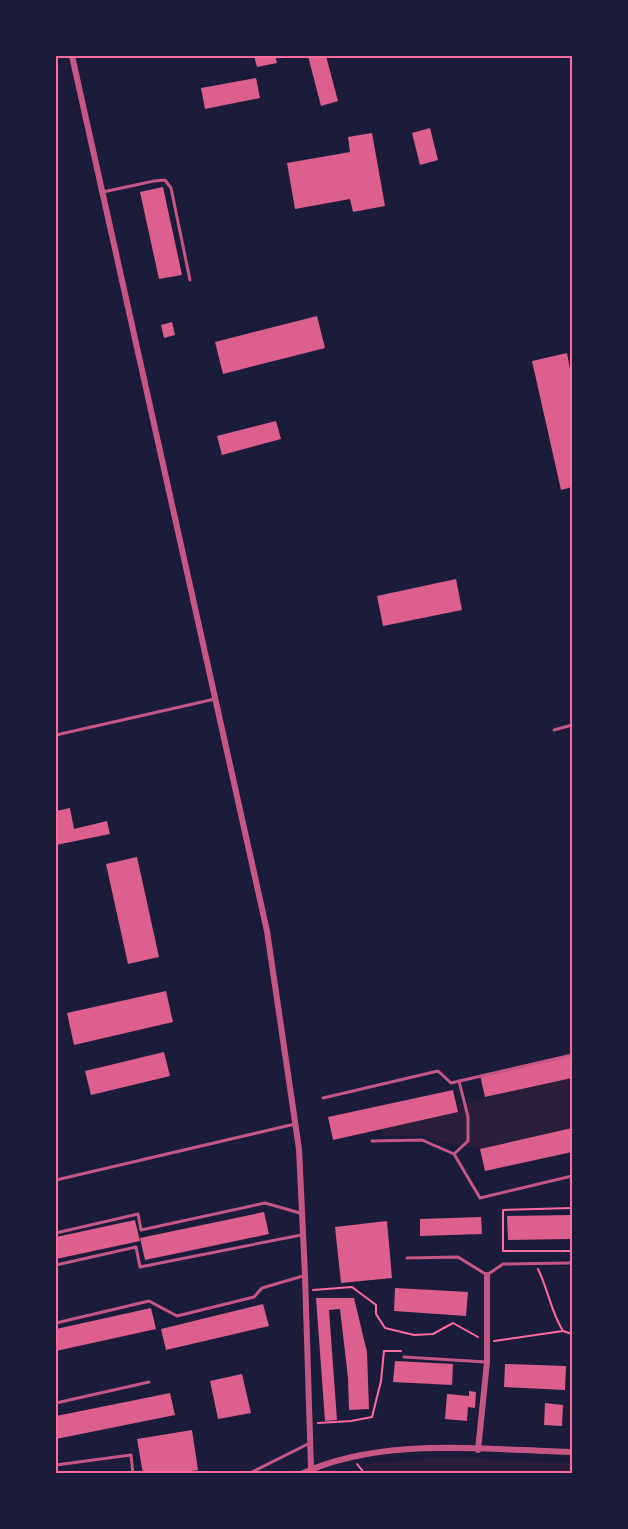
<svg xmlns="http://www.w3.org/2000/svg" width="628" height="1529" font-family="Commissioner,sans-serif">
  <rect width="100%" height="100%" fill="#1b1b3a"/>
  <g fill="#2a1e3b">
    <path d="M572 1078V1127L480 1149 445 1143 424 1136H382L378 1123Z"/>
    <path d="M448 1457 572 1463V1473H365L364 1464Z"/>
  </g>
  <g fill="#dd5f8e">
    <path d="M254 56H275L277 63 257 67Z"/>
    <path d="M308 56H326L338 101 321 106Z"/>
    <path d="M256 78 260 98 205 109 201 88Z"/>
    <path d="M430 128 438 160 420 165 412 133Z"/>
    <path d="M372 133 385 206 353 212 350 199 295 209 287 163 350 152 348 137Z"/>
    <path d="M163 187 182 275 159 279 140 192Z"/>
    <path d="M317 316 325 348 223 374 215 342Z"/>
    <path d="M172 322 175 335 164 338 161 325Z"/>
    <path d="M567 353 572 379V487L561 490 532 361Z"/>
    <path d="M276 421 281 439 222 455 217 436Z"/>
    <path d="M456 579 462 610 383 626 377 596Z"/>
    <path d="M70 808 74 829 107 821 110 834 56 845V811Z"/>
    <path d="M137 857 159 957 128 964 106 864Z"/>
    <path d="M166 991 173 1022 74 1045 67 1013Z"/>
    <path d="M164 1052 170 1076 91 1095 85 1071Z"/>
    <path d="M572 1054V1078L485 1097 480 1075Z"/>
    <path d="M453 1090 458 1112 333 1140 328 1117Z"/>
    <path d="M572 1128V1152L485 1171 480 1149Z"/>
    <path d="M264 1212 269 1234 145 1260 140 1238Z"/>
    <path d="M572 1215V1239L508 1240 507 1216Z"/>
    <path d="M481 1217 482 1234 420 1236V1219Z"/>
    <path d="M135 1220 140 1241 56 1259V1237Z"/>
    <path d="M387 1221 392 1278 341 1283 335 1227Z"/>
    <path d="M395 1288 468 1292 466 1316 394 1311Z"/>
    <path d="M316 1298H354L367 1352 369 1409 349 1410 348 1378 340 1309 329 1310 337 1420 325 1421Z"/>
    <path d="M263 1304 269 1326 166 1350 161 1329Z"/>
    <path d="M151 1308 156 1329 56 1351V1329Z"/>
    <path d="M395 1361 453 1364 452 1385 393 1382Z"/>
    <path d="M505 1364 566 1366 565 1390 504 1387Z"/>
    <path d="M242 1374 251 1413 218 1419 210 1381Z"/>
    <path d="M469 1391 476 1392 475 1408 468 1407 467 1421 445 1419 447 1394 469 1396Z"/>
    <path d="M170 1393 175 1415 56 1439V1416Z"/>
    <path d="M545 1403 563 1405 562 1426 544 1425Z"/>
    <path d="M192 1430 198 1470 174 1474H143L137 1439Z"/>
  </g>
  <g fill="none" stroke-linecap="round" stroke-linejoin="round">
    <g stroke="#ff6b9d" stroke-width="2">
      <path d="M572 1208 503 1210V1251H572"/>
      <path d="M538 1269C548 1289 551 1312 563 1331L572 1334"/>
      <path d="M313 1290 352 1287 376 1305V1314L385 1328 414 1335 433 1334 453 1323 478 1337"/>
      <path d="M494 1341 563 1331"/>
      <path d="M318 1423 351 1421 372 1417 381 1381 384 1351H401"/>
      <path d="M357 1464 365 1474"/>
    </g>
    <g stroke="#c65784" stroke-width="3">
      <path d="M103 192 154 181 165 180 171 188 190 280"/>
      <path d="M554 730 572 725"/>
      <path d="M56 735 215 699"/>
      <path d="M323 1098 438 1071 451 1083 572 1055"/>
      <path d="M372 1141 422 1140 454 1154 480 1198 572 1176"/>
      <path d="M454 1154 468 1141V1117L459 1081"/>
      <path d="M56 1180 295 1124"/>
      <path d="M56 1233 138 1214 141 1230 265 1203 300 1213"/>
      <path d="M407 1258 458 1257 487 1275 503 1264 569 1263"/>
      <path d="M56 1265 136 1247 140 1267 301 1235"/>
      <path d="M56 1323 149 1301 177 1316 254 1297 262 1288 303 1276"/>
      <path d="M404 1357 486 1362"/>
      <path d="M56 1403 149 1382"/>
      <path d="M56 1465 131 1455 133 1474"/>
      <path d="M248 1474 308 1444"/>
    </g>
    <g stroke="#c65784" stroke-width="6">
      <path d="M72 56 267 931 299 1149 305 1275 311 1469"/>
      <path d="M478 1450 487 1362V1275"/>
      <path d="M301 1474C383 1436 485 1450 572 1452"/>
    </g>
  </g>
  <rect width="628" height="1529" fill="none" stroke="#1b1b3a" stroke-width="114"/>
  <rect x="57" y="57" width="514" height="1415" fill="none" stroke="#ff6b9d" stroke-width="2"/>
</svg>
